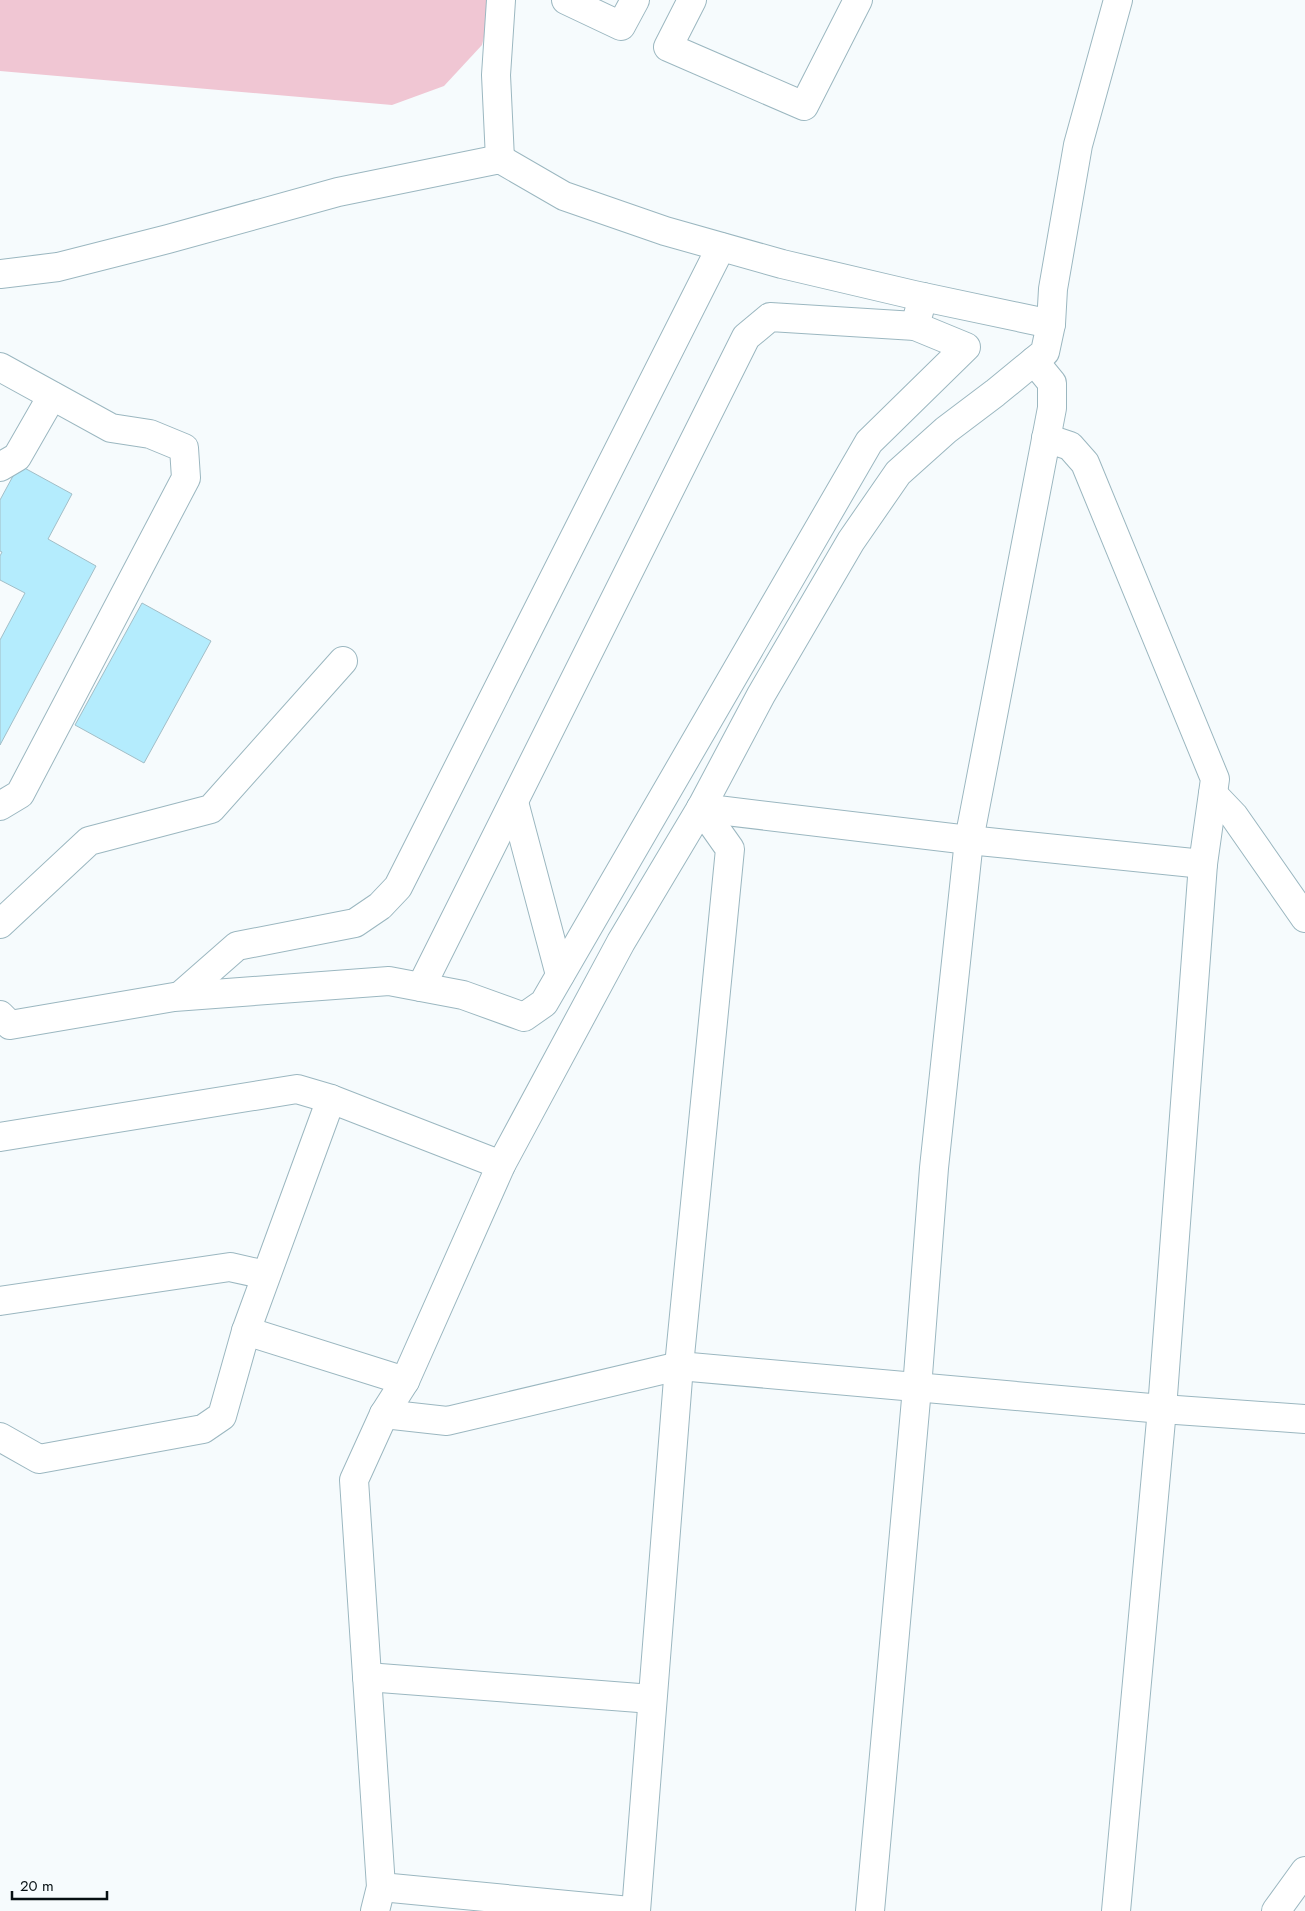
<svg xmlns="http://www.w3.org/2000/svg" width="1305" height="1911" font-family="Jost,sans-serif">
  <rect width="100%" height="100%" fill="#f6fbfd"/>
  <path fill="#f0c6d3" d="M0 0H493L482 45 444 86 392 105 0 71Z"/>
  <g fill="#b4ecfd" stroke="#a2bec7">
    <path d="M19 465 72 494 48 539 96 566 0 745V640L25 593 0 580V556L2 552 0 551V500Z"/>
    <path d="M142 603 211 641 144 763 75 725Z"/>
  </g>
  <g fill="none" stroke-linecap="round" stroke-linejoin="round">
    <defs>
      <g id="minor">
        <path d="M566 0 621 26 635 0"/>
        <path d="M692 0 668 47 804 106 858 0"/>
        <path d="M500 159 496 75 501 0"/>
        <path d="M0 274 58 267 168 239 338 192 500 159 564 196 665 231 782 264 914 295 1051 324"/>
        <path d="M0 367 111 428 150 434 184 448 186 478 20 794 0 806"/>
        <path d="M1046 438 1070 446 1085 463 1215 779 1203 864 1162 1409 1116 1911"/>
        <path d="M0 467 17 457 52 396"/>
        <path d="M1213 794 1234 816 1305 918"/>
        <path d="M514 802 560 975"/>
        <path d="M701 808 969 840 1203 864"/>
        <path d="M0 924 89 841 211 809 343 661"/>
        <path d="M421 987 746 337 770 317 915 326"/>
        <path d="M180 996 237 946 355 923 380 906 398 887 721 247"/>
        <path d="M0 1015 10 1025 174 997 389 981 463 995 524 1017 544 1003 869 442 966 347 915 326 923 297"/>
        <path d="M0 1137 297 1089 331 1099 501 1165"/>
        <path d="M0 1301 230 1267 266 1275"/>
        <path d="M246 1331 405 1381"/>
        <path d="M384 1414 447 1421 679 1366 1162 1409 1305 1419"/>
        <path d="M0 1437 39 1459 203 1429 222 1416 246 1331 331 1099"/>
        <path d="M367 1677 652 1699"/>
        <path d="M381 1887 630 1911"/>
        <path d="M375 1911 381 1887 354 1480 384 1414 405 1381 501 1165 621 942 701 808 761 695 851 541 898 473 946 430 995 393 1045 352 1051 324 1053 289 1078 145 1118 0"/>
        <path d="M636 1911 679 1366 730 849 701 808"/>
        <path d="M870 1911 917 1388 934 1168 969 840 1052 408V383L1034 361"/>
        <path d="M1276 1911 1305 1871"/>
      </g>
    </defs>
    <use href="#minor" stroke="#9bb7c0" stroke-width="30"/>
    <use href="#minor" stroke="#fff" stroke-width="28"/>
  </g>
  <path d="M12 1891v8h95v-8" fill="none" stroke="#060f12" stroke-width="2.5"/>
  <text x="20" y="1891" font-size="15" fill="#060f12" stroke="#f6fbfd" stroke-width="4" paint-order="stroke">20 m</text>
</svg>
